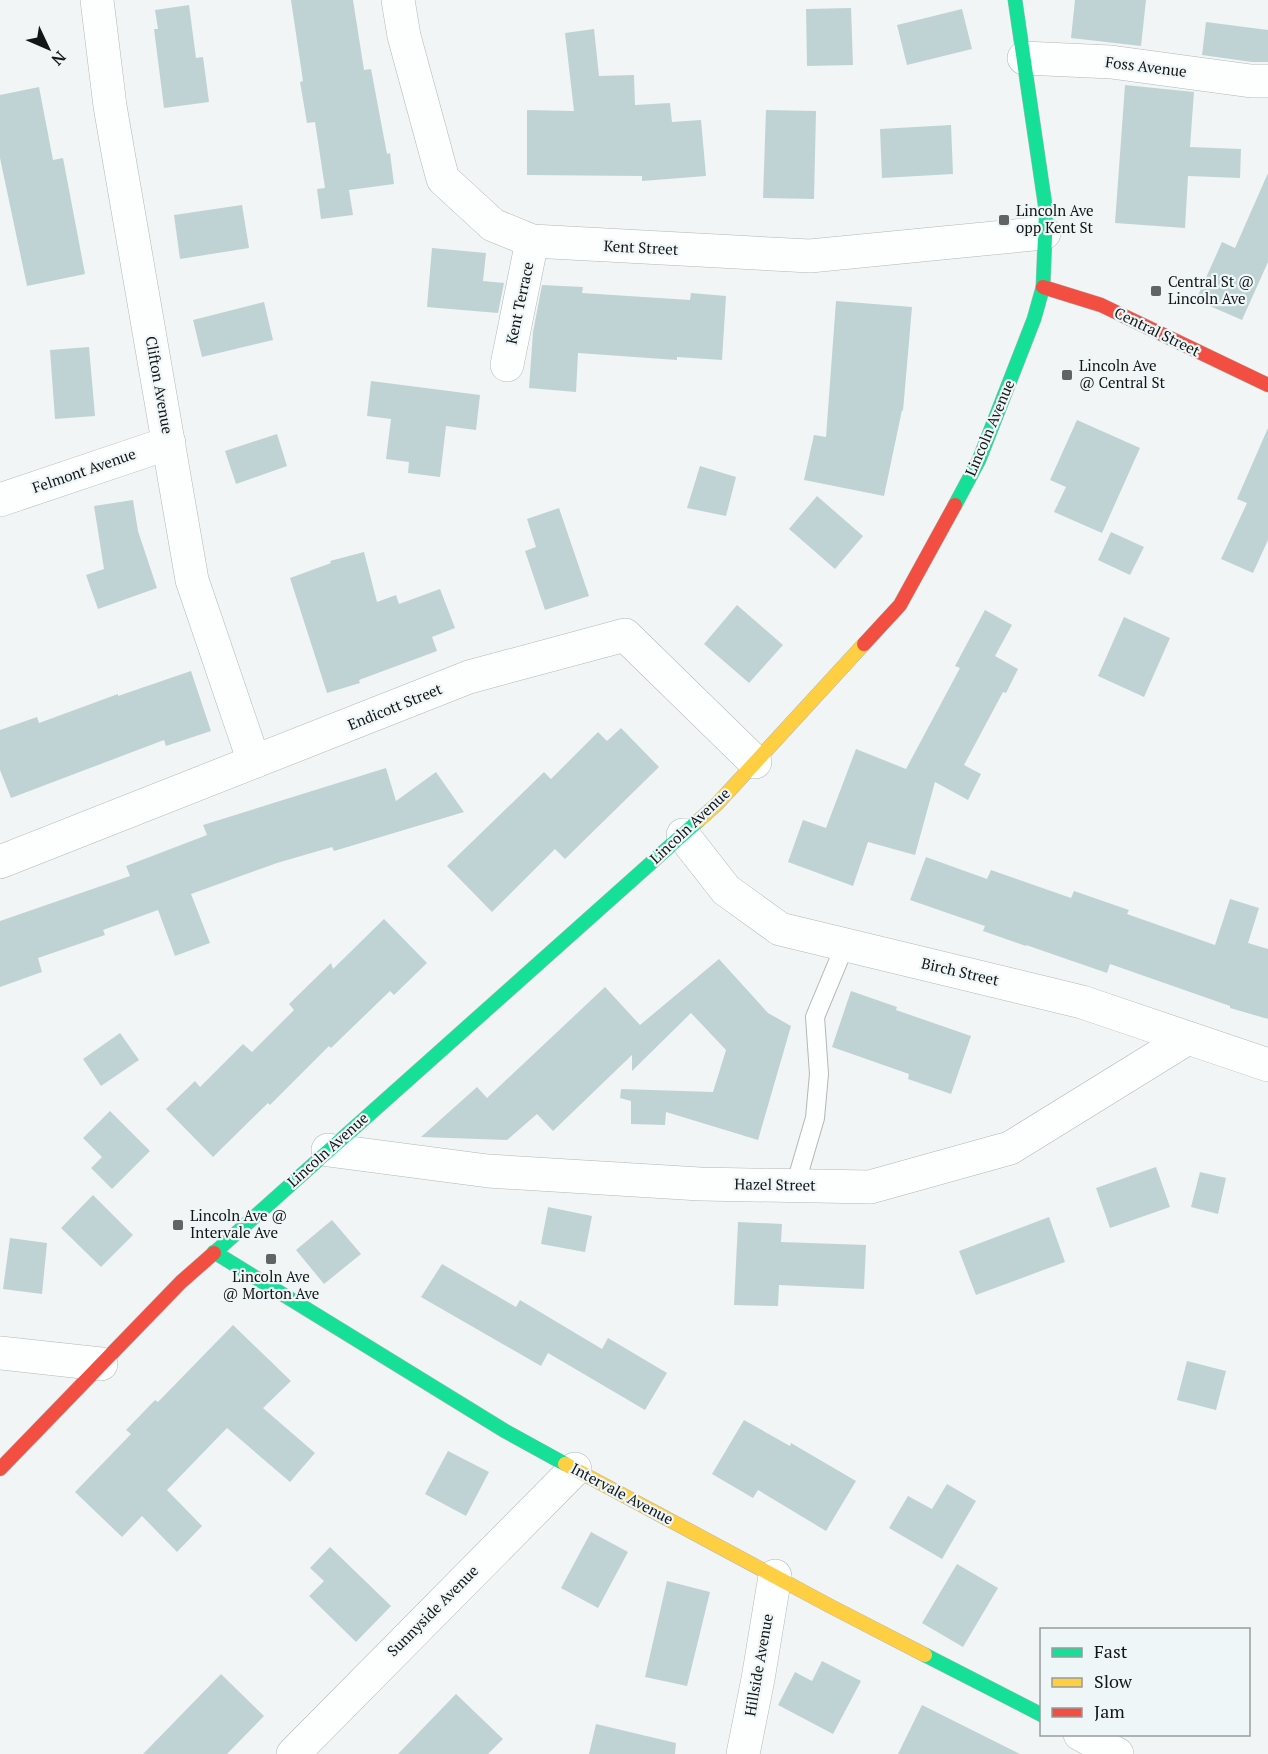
<svg xmlns="http://www.w3.org/2000/svg" width="1268" height="1754" font-family="'PT Serif',serif">
  <rect width="100%" height="100%" fill="#f1f5f5"/>
  <g fill="#bfd3d5">
    <path d="M291 0H353L364 70 371 69 387 154 390 153 394 184 349 190 353 215 321 219 317 189 325 188 315 122 307 123 300 82 303 81Z"/>
    <path d="M1075 0H1146L1141 46 1071 38Z"/>
    <path d="M189 5 196 58 203 57 209 102 164 108 154 29H158L155 10Z"/>
    <path d="M851 8 853 65 807 66 806 9Z"/>
    <path d="M962 9 972 49 907 65 897 25Z"/>
    <path d="M1206 22 1268 30V62H1252L1202 55Z"/>
    <path d="M594 29 599 76 634 75 635 105 670 103 672 122 701 120 706 176 642 181V176L527 175V110L574 111 565 33Z"/>
    <path d="M1125 85 1194 92 1190 147 1241 149 1240 178 1188 176 1185 228 1115 223Z"/>
    <path d="M39 87 53 160 63 158 85 274 27 286 0 158V95Z"/>
    <path d="M766 110 816 111 814 199 763 198Z"/>
    <path d="M951 125 953 174 882 178 880 129Z"/>
    <path d="M1268 173V262L1242 320 1196 300 1222 242 1235 248Z"/>
    <path d="M242 205 249 248 180 259 174 215Z"/>
    <path d="M432 248 486 253 483 281 504 283 498 313 427 307Z"/>
    <path d="M542 285 583 287 582 293 690 300 691 293 726 296 722 360 677 357V360L578 353 576 392 529 388 533 332Z"/>
    <path d="M836 301 912 307 903 411 902 410 884 496 804 480 814 435 826 437Z"/>
    <path d="M264 302 273 340 202 357 193 320Z"/>
    <path d="M89 347 95 416 55 419 50 350Z"/>
    <path d="M371 381 480 395 476 430 446 426 440 477 408 473 409 462 386 459 391 419 367 416Z"/>
    <path d="M1077 420 1140 448 1102 533 1054 512 1066 487 1050 480Z"/>
    <path d="M1268 428V540L1253 573 1221 559 1247 503 1237 499Z"/>
    <path d="M277 434 287 466 236 484 225 451Z"/>
    <path d="M700 466 736 477 726 516 687 508Z"/>
    <path d="M817 496 863 536 835 569 789 529Z"/>
    <path d="M133 500 138 531 157 588 98 609 86 575 104 569 94 506Z"/>
    <path d="M559 508 589 596 545 610 525 551 536 547 527 519Z"/>
    <path d="M1111 532 1144 547 1130 575 1098 560Z"/>
    <path d="M364 552 377 602 396 595 399 604 440 589 455 628 432 637 437 651 359 680 360 683 327 693 290 578 331 563 330 561Z"/>
    <path d="M737 605 783 645 749 683 704 644Z"/>
    <path d="M985 610 1012 625 995 656 1018 669 1006 693 1003 692 964 765 981 774 968 800 935 782 915 855 868 842 853 886 788 862 803 820 826 828 856 749 906 769 960 668 955 666Z"/>
    <path d="M1124 617 1170 638 1144 697 1098 676Z"/>
    <path d="M191 671 211 731 166 746 164 740 11 798 0 770V730L37 717 39 723 118 694V696Z"/>
    <path d="M621 728 659 767 565 859 555 849 492 912 447 866 544 772 551 779 598 732 607 741Z"/>
    <path d="M386 768 396 801 436 772 464 812 334 851 332 847 277 863 191 894 210 943 175 956 158 910 103 930 105 935 38 958 42 972 0 987V921L130 876 126 866 207 835 203 825Z"/>
    <path d="M926 857 987 879 991 870 1071 898 1074 891 1129 910 1127 914 1215 945 1230 899 1259 908 1248 943 1268 949V1019L1230 1008V1006L1110 964 1107 973 1026 945V946L983 931 985 926 910 900Z"/>
    <path d="M384 919 427 963 394 995 390 991 331 1048 329 1046 270 1105 268 1103 213 1157 166 1109 195 1081 200 1087 243 1044 252 1052 294 1010 289 1004 331 963 333 969Z"/>
    <path d="M719 959 768 1013 791 1026 758 1140 666 1112 665 1125 631 1124V1101L620 1098 621 1089 713 1092 726 1050 691 1013 632 1071V1055L553 1131 537 1114 507 1140 421 1137 477 1087 487 1098 605 987 640 1025Z"/>
    <path d="M851 991 897 1007 896 1010 971 1036 951 1094 908 1079 909 1074 832 1047Z"/>
    <path d="M120 1033 139 1060 101 1086 83 1059Z"/>
    <path d="M110 1111 150 1151 112 1189 91 1168 102 1157 83 1138Z"/>
    <path d="M1156 1167 1170 1207 1110 1228 1096 1188Z"/>
    <path d="M1200 1172 1226 1178 1218 1214 1191 1207Z"/>
    <path d="M93 1195 133 1235 101 1267 61 1228Z"/>
    <path d="M548 1207 592 1216 585 1252 541 1244Z"/>
    <path d="M1049 1217 1065 1262 976 1295 959 1251Z"/>
    <path d="M332 1220 361 1254 324 1284 296 1250Z"/>
    <path d="M738 1222 782 1224 781 1242 866 1245 864 1289 779 1285 778 1306 734 1305Z"/>
    <path d="M10 1238 47 1243 42 1294 3 1289Z"/>
    <path d="M442 1264 516 1307 520 1300 602 1349 608 1338 667 1373 645 1410 548 1353 541 1366 421 1297Z"/>
    <path d="M233 1325 291 1381 263 1408 315 1453 290 1482 227 1428 167 1490 202 1526 177 1552 142 1516 122 1537 75 1492 131 1434 126 1430 155 1400 158 1402Z"/>
    <path d="M1187 1361 1226 1371 1216 1410 1177 1400Z"/>
    <path d="M744 1420 790 1446 791 1443 856 1481 826 1531 758 1490 753 1498 712 1474Z"/>
    <path d="M448 1451 489 1472 466 1516 425 1494Z"/>
    <path d="M947 1484 976 1501 942 1559 889 1528 908 1496 932 1509Z"/>
    <path d="M591 1532 628 1552 598 1608 561 1588Z"/>
    <path d="M330 1547 391 1606 356 1642 309 1596 324 1581 310 1568Z"/>
    <path d="M957 1564 998 1588 963 1647 922 1623Z"/>
    <path d="M667 1581 710 1592 687 1686 645 1677Z"/>
    <path d="M822 1661 861 1681 833 1734 778 1705 795 1672 812 1681Z"/>
    <path d="M221 1674 264 1716 227 1754H143Z"/>
    <path d="M456 1694 503 1739 488 1754H398Z"/>
    <path d="M922 1705 1020 1754H898Z"/>
    <path d="M596 1724 676 1743 675 1754H589Z"/>
  </g>
  <g fill="none" stroke-linecap="round" stroke-linejoin="round">
    <defs>
      <path id="lane" d="M795 1186 815 1118 819 1074 815 1017 845 945"/>
      <g id="street">
        <path d="M97 0 110 106 192 580 254 762"/>
        <path d="M398 0 404 36 443 179 493 225 532 241 810 256 1044 233"/>
        <path d="M1024 58 1111 62 1251 81H1268"/>
        <path d="M507 365 532 241"/>
        <path d="M0 500 169 443"/>
        <path d="M683 835 726 890 780 929 1082 1002 1268 1065"/>
        <path d="M0 862 469 677 625 635 755 762"/>
        <path d="M328 1150 488 1171 700 1184 870 1187 1010 1148 1188 1038"/>
        <path d="M0 1353 101 1364"/>
        <path d="M1080 1734 1117 1754"/>
        <path d="M293 1754 575 1469"/>
        <path d="M743 1754 758 1679 775 1576"/>
      </g>
      <g id="fast">
        <path d="M955 505 979 460 1034 319 1043 287 1046 211 1015 0"/>
        <path d="M214 1252 505 1431 565 1464"/>
        <path d="M214 1253 698 821"/>
        <path d="M925 1655 1042 1715"/>
      </g>
      <g id="slow">
        <path d="M698 821 717 804 864 644"/>
        <path d="M565 1464 830 1606 925 1655"/>
      </g>
      <g id="jam">
        <path d="M1043 287 1101 305 1268 385"/>
        <path d="M864 644 900 605 955 505"/>
        <path d="M0 1469 181 1282 214 1253"/>
      </g>
    </defs>
    <use href="#lane" stroke="#b4b7b7" stroke-width="20"/>
    <use href="#street" stroke="#b4b7b7" stroke-width="34"/>
    <use href="#fast" stroke="#b4b7b7" stroke-width="15"/>
    <use href="#slow" stroke="#b4b7b7" stroke-width="15"/>
    <use href="#jam" stroke="#b4b7b7" stroke-width="15"/>
    <use href="#lane" stroke="#fdfefe" stroke-width="18"/>
    <use href="#street" stroke="#fdfefe" stroke-width="33"/>
    <use href="#fast" stroke="#16e098" stroke-width="14"/>
    <use href="#slow" stroke="#ffcf43" stroke-width="14"/>
    <use href="#jam" stroke="#f24e42" stroke-width="14"/>
  </g>
  <g fill="#616464" stroke="#eff6f7" stroke-width="2">
    <rect x="998" y="214" width="12" height="12" rx="3"/>
    <rect x="1150" y="285" width="12" height="12" rx="3"/>
    <rect x="1061" y="369" width="12" height="12" rx="3"/>
    <rect x="172" y="1219" width="12" height="12" rx="3"/>
    <rect x="265" y="1253" width="12" height="12" rx="3"/>
  </g>
  <g text-anchor="middle" stroke-width="4.5" stroke-linejoin="round" paint-order="stroke">
    <g font-size="15" fill="#131616" stroke="#eff6f7">
      <text transform="translate(1146 67) rotate(7)" y="5">Foss Avenue</text>
      <text transform="translate(641 248) rotate(3)" y="5">Kent Street</text>
      <text transform="translate(520 303) rotate(-78)" y="5">Kent Terrace</text>
      <text transform="translate(1157 332) rotate(26)" y="5">Central Street</text>
      <text transform="translate(159 385) rotate(80)" y="5">Clifton Avenue</text>
      <text transform="translate(990 428) rotate(-67)" y="5">Lincoln Avenue</text>
      <text transform="translate(84 471) rotate(-19)" y="5">Felmont Avenue</text>
      <text transform="translate(395 707) rotate(-22)" y="5">Endicott Street</text>
      <text transform="translate(690 826) rotate(-43)" y="5">Lincoln Avenue</text>
      <text transform="translate(960 972) rotate(13)" y="5">Birch Street</text>
      <text transform="translate(328 1150) rotate(-42)" y="5">Lincoln Avenue</text>
      <text transform="translate(775 1185) rotate(1)" y="5">Hazel Street</text>
      <text transform="translate(622 1494) rotate(28)" y="5">Intervale Avenue</text>
      <text transform="translate(433 1611) rotate(-45)" y="5">Sunnyside Avenue</text>
      <text transform="translate(759 1665) rotate(-80)" y="5">Hillside Avenue</text>
    </g>
    <g font-size="15" fill="#131616" stroke="#eff6f7" text-anchor="start">
      <text x="1016" y="216">Lincoln Ave<tspan x="1016" dy="17">opp Kent St</tspan></text>
      <text x="1168" y="287">Central St @<tspan x="1168" dy="17">Lincoln Ave</tspan></text>
      <text x="1079" y="371">Lincoln Ave<tspan x="1079" dy="17">@ Central St</tspan></text>
      <text x="190" y="1221">Lincoln Ave @<tspan x="190" dy="17">Intervale Ave</tspan></text>
      <text x="271" y="1282" text-anchor="middle">Lincoln Ave<tspan x="271" dy="17">@ Morton Ave</tspan></text>
    </g>
  </g>
  <rect x="1040" y="1628" width="210" height="108" fill="#eff6f7" stroke="#979c9d" stroke-width="1.5"/>
  <rect x="1052" y="1648" width="30" height="9" fill="#16e098" stroke="#979c9d" stroke-width="1.5"/>
  <text x="1094" y="1658" font-size="18" fill="#131616">Fast</text>
  <rect x="1052" y="1678" width="30" height="9" fill="#ffcf43" stroke="#979c9d" stroke-width="1.5"/>
  <text x="1094" y="1688" font-size="18" fill="#131616">Slow</text>
  <rect x="1052" y="1708" width="30" height="9" fill="#f24e42" stroke="#979c9d" stroke-width="1.5"/>
  <text x="1094" y="1718" font-size="18" fill="#131616">Jam</text>
  <g transform="translate(48 48) rotate(134)" stroke="#eff6f7" stroke-width="4.5" paint-order="stroke">
  <path d="M0-4.5L10 22L0 15L-10 22Z" fill="#131616"/>
  <text y="-9" font-size="16" font-weight="bold" text-anchor="middle" fill="#131616">N</text>
  </g>
</svg>
